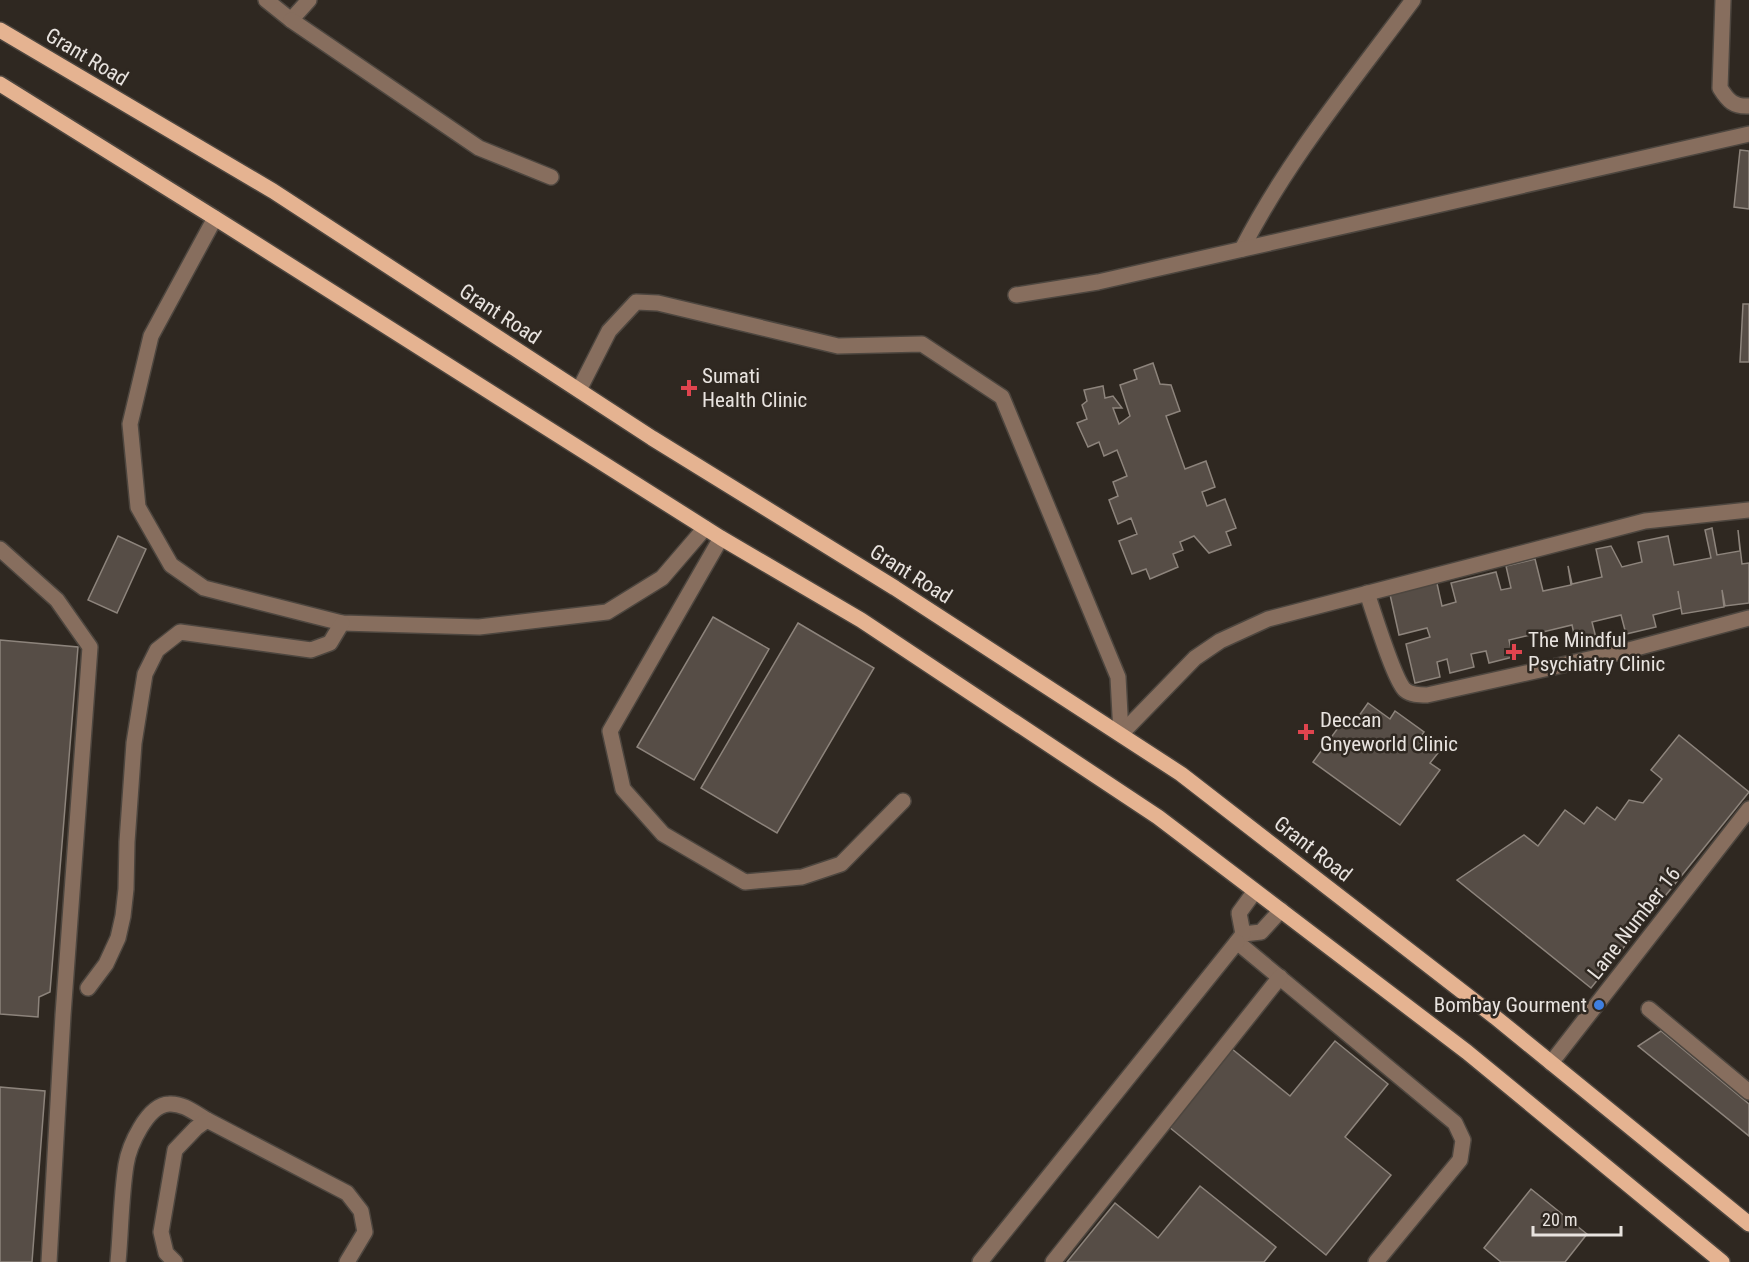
<svg xmlns="http://www.w3.org/2000/svg" width="1749" height="1262" font-family="'Roboto Condensed',sans-serif">
  <rect width="100%" height="100%" fill="#2f2821"/>
  <g fill="#564d46" stroke="#8d847c" stroke-width="1.5">
    <path d="M1740 150 1749 151V209L1734 207Z"/>
    <path d="M1743 304H1749V362H1740Z"/>
    <path d="M1153 363 1160 384 1171 385 1180 411 1166 416 1185 469 1206 461 1215 487 1202 492 1207 506 1225 499 1236 528 1226 532 1231 545 1209 553 1194 536 1180 542 1183 550 1173 554 1178 567 1150 579 1146 569 1132 574 1119 541 1137 534 1131 518 1118 524 1109 500 1118 496 1113 482 1127 476 1117 450 1104 456 1099 442 1088 447 1077 423 1087 419 1082 405 1087 401 1084 390 1103 386 1105 398 1113 396 1122 408H1113L1119 424 1130 416 1120 385 1137 379 1134 370Z"/>
    <path d="M1712 528 1717 555 1740 551 1738 530 1742 564 1749 563V603L1725 606 1722 590 1724 607 1682 614 1678 591 1681 608 1653 615 1656 627 1626 634 1621 615 1592 622 1596 638 1576 643 1572 625 1509 640 1513 657 1489 663 1486 651 1471 654 1474 667 1450 673 1447 659 1437 662 1440 677 1415 683 1406 644 1430 637 1427 628 1399 635 1389 590 1436 579 1442 606 1456 602 1451 583 1496 572 1501 590 1511 588 1506 566 1535 559 1543 591 1571 585 1568 566 1572 584 1602 577 1596 549 1611 546 1622 567 1642 562 1638 542 1668 536 1674 565 1711 558 1705 530Z"/>
    <path d="M118 536 146 549 117 613 88 600Z"/>
    <path d="M713 617 769 649 694 780 637 747Z"/>
    <path d="M798 623 874 668 777 833 701 788Z"/>
    <path d="M0 640 78 647 50 992 39 997 38 1017 0 1014Z"/>
    <path d="M1368 703 1390 719 1395 711 1424 732 1419 739 1438 753 1430 763 1440 770 1400 825 1313 762 1346 717 1354 723Z"/>
    <path d="M1679 735 1749 792 1591 988 1457 880 1524 835 1538 846 1565 810 1584 824 1597 807 1615 820 1629 800 1643 803 1662 779 1651 770Z"/>
    <path d="M1661 1031 1749 1104V1136L1638 1046Z"/>
    <path d="M1335 1041 1388 1084 1345 1137 1391 1175 1326 1255 1169 1127 1232 1049 1290 1096Z"/>
    <path d="M0 1087 45 1091 32 1262H0Z"/>
    <path d="M1200 1186 1276 1247 1264 1262H1067L1115 1203 1158 1238Z"/>
    <path d="M1531 1189 1587 1234 1565 1262H1501L1484 1248Z"/>
  </g>
  <g fill="none" stroke-linecap="round" stroke-linejoin="round">
    <defs>
      <g id="minor">
        <path d="M266 0 291 20 309 0"/>
        <path d="M1723 0 1720 88C1728 101 1734 107 1749 106"/>
        <path d="M291 20 479 148 551 177"/>
        <path d="M215 218 151 336 130 424 138 507 171 565 204 588 342 623 479 627 607 612 662 578 705 528"/>
        <path d="M1242 249C1288 159 1353 81 1413 0"/>
        <path d="M1016 295 1098 282 1749 134"/>
        <path d="M579 390 609 331 636 302 658 303 838 346 922 344 1002 397 1118 677 1121 734"/>
        <path d="M721 538 610 731 623 789 663 834 745 882 802 877 841 864 903 801"/>
        <path d="M0 549 57 600 90 647 63 1015 49 1262"/>
        <path d="M1367 593C1373 610 1394 680 1405 690 1411 695 1419 695 1427 695L1625 651 1749 618"/>
        <path d="M1121 734 1195 658 1220 641 1268 619 1645 521 1749 510"/>
        <path d="M1281 910 1261 932 1243 934 1237 942 1455 1123 1463 1140 1460 1160 1376 1262"/>
        <path d="M1243 934 1239 913 1255 891"/>
        <path d="M88 988 106 964 118 938 123 916 126 889 127 842 134 743 145 674 157 650 180 632 311 650 330 643 342 623"/>
        <path d="M1649 1009 1749 1092"/>
        <path d="M1551 1063 1749 809"/>
        <path d="M118 1262C121 1230 121 1197 126 1165 129 1146 147 1105 169 1104 183 1103 195 1113 207 1120"/>
        <path d="M175 1262 166 1253 161 1232 175 1150 196 1128 207 1120 347 1193 361 1211 365 1232 347 1262"/>
        <path d="M980 1262 1237 942"/>
        <path d="M1053 1262 1280 977"/>
      </g>
      <g id="major">
        <path d="M0 30 273 191 652 438 895 588 1181 774 1495 1017 1749 1224"/>
        <path d="M0 84 215 218 721 538 861 620 1158 817 1467 1052 1722 1262"/>
      </g>
    </defs>
    <use href="#minor" stroke="#4d463f" stroke-width="18"/>
    <use href="#major" stroke="#4d463f" stroke-width="18"/>
    <use href="#minor" stroke="#876e5e" stroke-width="15"/>
    <use href="#major" stroke="#e5b391" stroke-width="15"/>
  </g>
  <g fill="#e0444e" stroke="#2f2821" stroke-width="2">
    <path d="M686 379h6v6h6v6h-6v6h-6v-6h-6v-6h6z"/>
    <path d="M1511 643h6v6h6v6h-6v6h-6v-6h-6v-6h6z"/>
    <path d="M1303 723h6v6h6v6h-6v6h-6v-6h-6v-6h6z"/>
  </g>
  <circle fill="#3f7fe0" stroke="#2f2821" stroke-width="2" cx="1599" cy="1005" r="6"/>
  <g text-anchor="middle" stroke-width="5" stroke-linejoin="round" paint-order="stroke">
    <g font-size="21" fill="#e8e3df" stroke="#2f2821">
      <text transform="translate(87 57) rotate(31)" y="7">Grant Road</text>
      <text transform="translate(500 314) rotate(33)" y="7">Grant Road</text>
      <text transform="translate(911 574) rotate(32)" y="7">Grant Road</text>
      <text transform="translate(1313 849) rotate(38)" y="7">Grant Road</text>
      <text transform="translate(1634 923) rotate(-52)" y="7">Lane Number 16</text>
    </g>
    <g font-size="21" fill="#e8e3df" stroke="#2f2821" text-anchor="start">
      <text x="702" y="383">Sumati<tspan x="702" dy="24">Health Clinic</tspan></text>
      <text x="1528" y="647">The Mindful<tspan x="1528" dy="24">Psychiatry Clinic</tspan></text>
      <text x="1320" y="727">Deccan<tspan x="1320" dy="24">Gnyeworld Clinic</tspan></text>
      <text x="1587" y="1012" text-anchor="end">Bombay Gourment</text>
    </g>
  </g>
  <path d="M1533 1226v9h88v-9" fill="none" stroke="#e8e3df" stroke-width="3"/>
  <text x="1542" y="1226" font-size="18" fill="#e8e3df" stroke="#2f2821" stroke-width="4.5" paint-order="stroke">20 m</text>
</svg>
